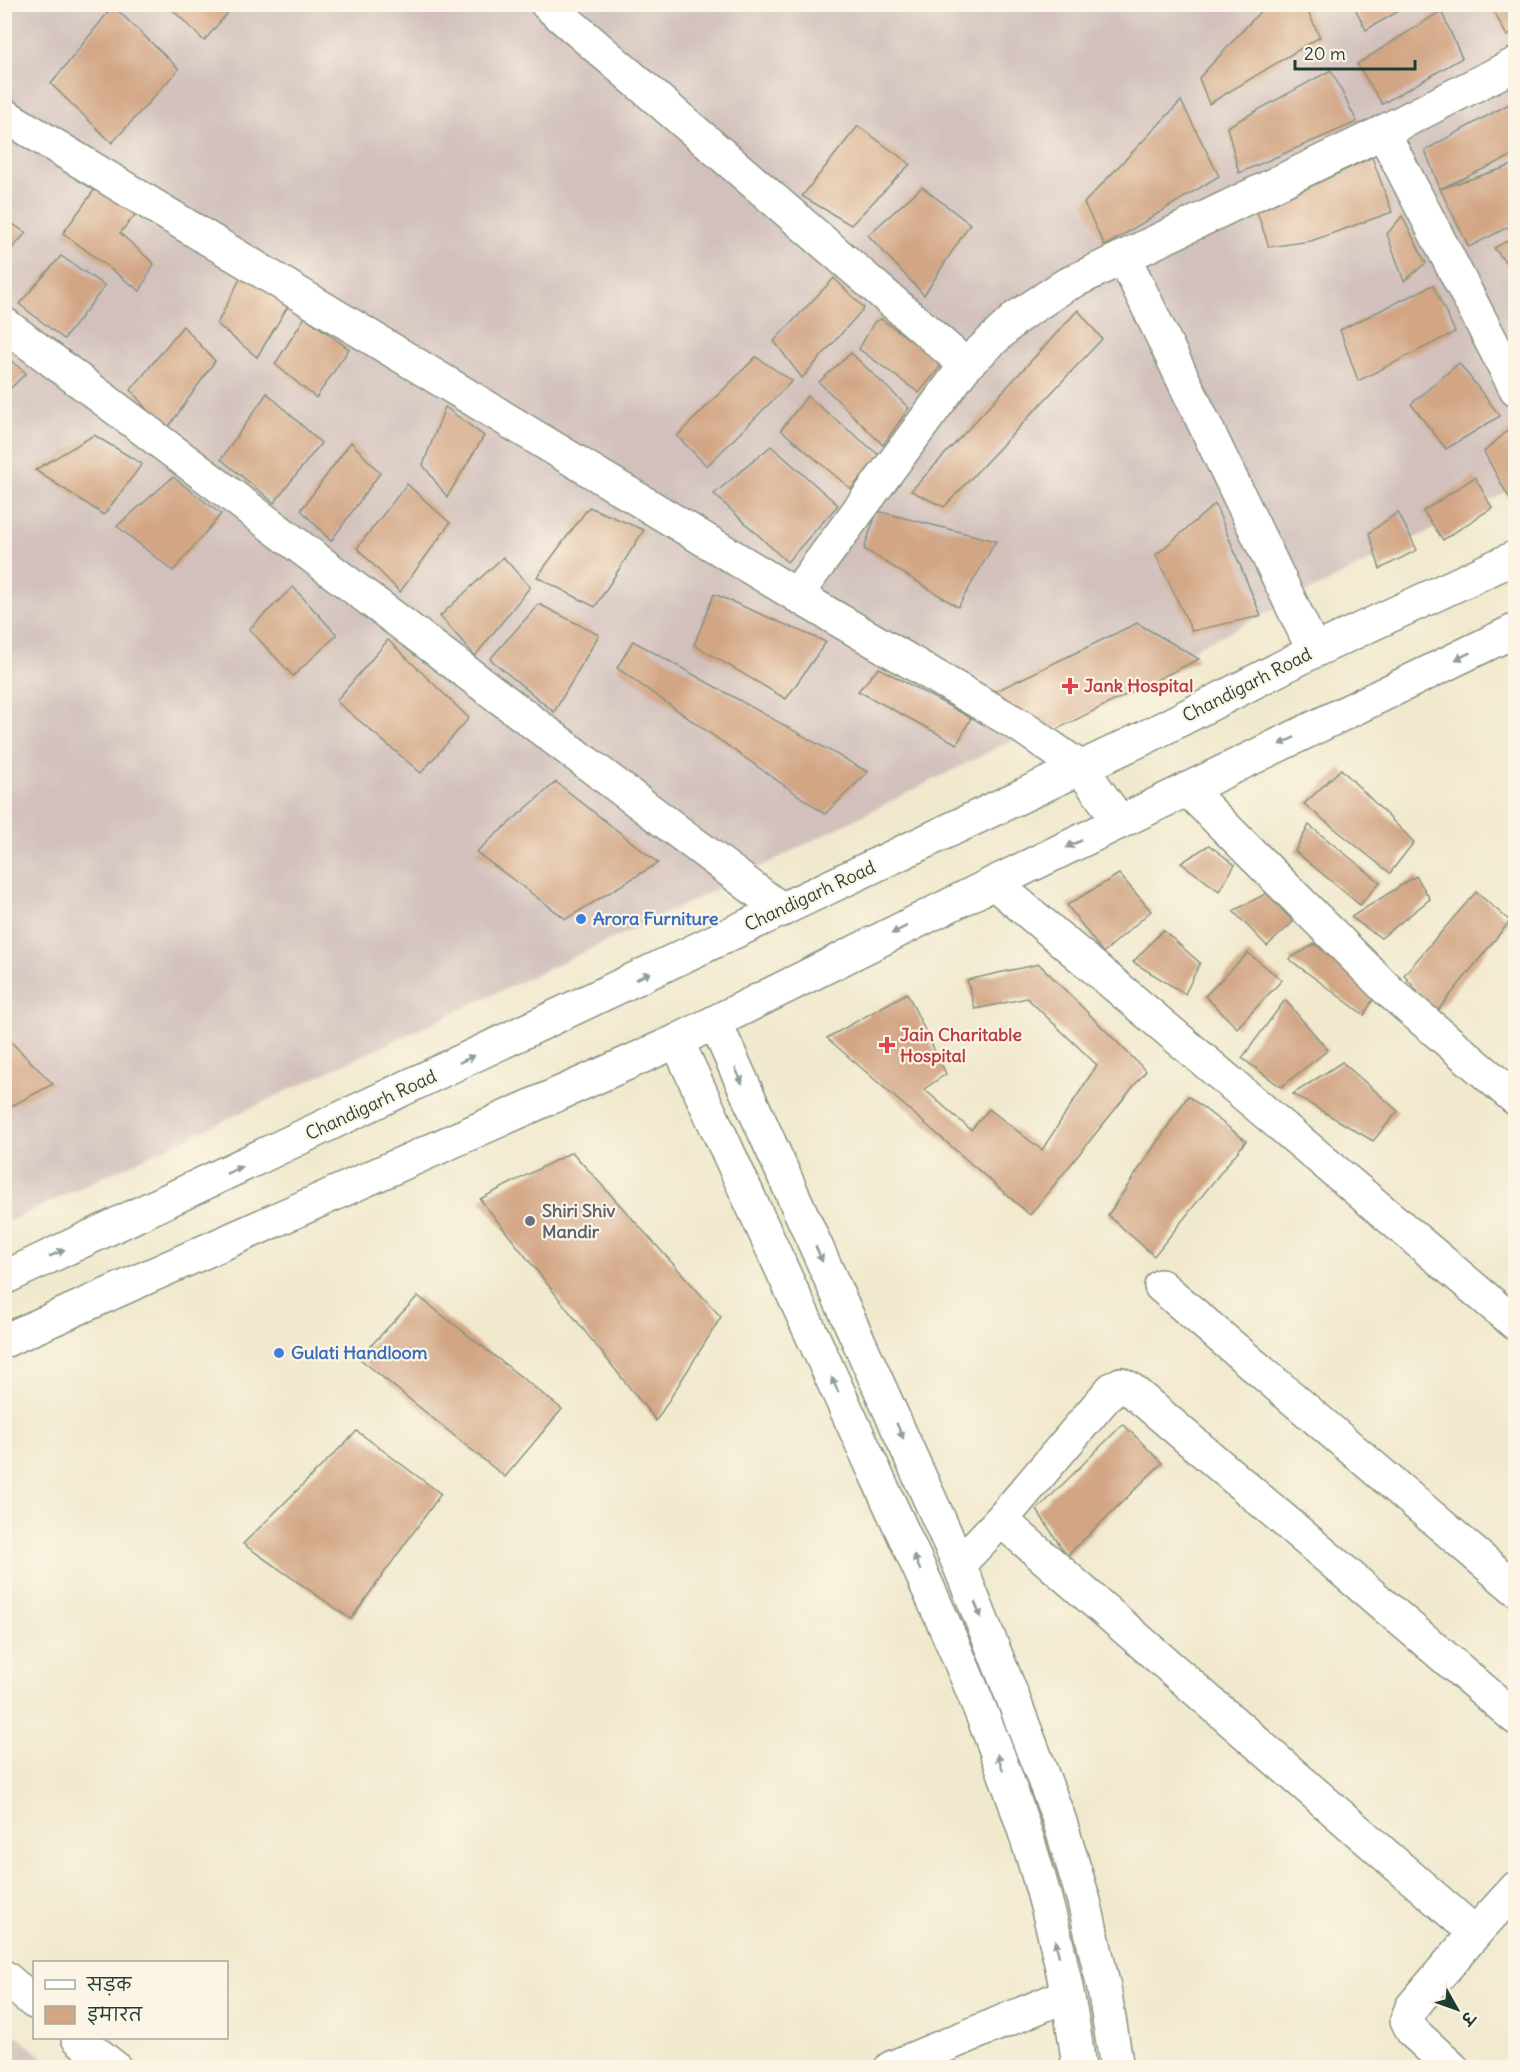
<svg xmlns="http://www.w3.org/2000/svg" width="1520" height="2072" font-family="Delius,'Playpen Sans Deva',sans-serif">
  <rect width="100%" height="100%" fill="#fcf5e5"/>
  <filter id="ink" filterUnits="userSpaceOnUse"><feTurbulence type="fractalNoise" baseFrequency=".0167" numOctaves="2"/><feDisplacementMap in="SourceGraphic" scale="12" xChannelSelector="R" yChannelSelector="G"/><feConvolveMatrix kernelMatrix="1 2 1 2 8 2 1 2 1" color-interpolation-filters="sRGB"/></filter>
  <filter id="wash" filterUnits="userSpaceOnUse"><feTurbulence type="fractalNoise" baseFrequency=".008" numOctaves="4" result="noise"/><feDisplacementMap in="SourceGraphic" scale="24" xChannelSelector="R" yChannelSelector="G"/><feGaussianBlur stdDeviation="1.35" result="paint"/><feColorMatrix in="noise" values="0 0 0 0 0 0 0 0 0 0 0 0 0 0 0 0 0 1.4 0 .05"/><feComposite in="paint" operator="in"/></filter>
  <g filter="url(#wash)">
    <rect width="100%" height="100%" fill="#f1e9ce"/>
    <g fill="#d1c0bc">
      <path d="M4 5H1515V488L684 905 5 1223Z"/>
      <path d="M4 2027H5L55 2067H5Z"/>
    </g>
    <g id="blocks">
      <g fill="#d2a584">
        <path d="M167 4H235L204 41Z"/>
        <path d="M1267 4H1304L1320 37 1209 104 1199 78Z"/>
        <path d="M1353 4H1411L1366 30Z"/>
        <path d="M1490 4H1516V32L1507 36Z"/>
        <path d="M113 6 179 69 112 143 51 84Z"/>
        <path d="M1441 11 1462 58 1382 104 1357 64Z"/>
        <path d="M1331 70 1357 122 1239 173 1227 127Z"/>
        <path d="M1516 100V154L1440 189 1425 150Z"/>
        <path d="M1181 101 1219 176 1105 246 1084 203Z"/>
        <path d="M858 126 910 164 851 225 802 196Z"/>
        <path d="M1372 157 1392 212 1311 241 1269 247 1257 212Z"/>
        <path d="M1516 164V223L1469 247 1440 189Z"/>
        <path d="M922 187 970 224 924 295 868 235Z"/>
        <path d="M95 189 140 209 120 233 154 264 140 291 63 233Z"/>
        <path d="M1402 216 1426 263 1404 281 1387 234Z"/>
        <path d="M4 218 26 233 4 257Z"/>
        <path d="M1516 236V275L1494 248Z"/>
        <path d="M61 256 105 286 64 339 19 304Z"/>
        <path d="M242 275 290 303 257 357 217 324Z"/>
        <path d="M834 278 864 308 802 378 774 341Z"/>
        <path d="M1433 285 1455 332 1358 381 1340 330Z"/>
        <path d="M1078 310 1102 339 944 507 911 491Z"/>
        <path d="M305 317 349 349 316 398 275 364Z"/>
        <path d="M881 319 943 363 919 393 859 349 874 322Z"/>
        <path d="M183 326 215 361 165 432 131 390Z"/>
        <path d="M851 353 909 408 883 445 819 382Z"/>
        <path d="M4 355 26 373 4 395Z"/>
        <path d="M756 357 792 381 707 466 677 436Z"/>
        <path d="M1459 363 1500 416 1446 449 1411 404Z"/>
        <path d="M267 393 321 443 274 503 221 459Z"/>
        <path d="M807 396 879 455 851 489 781 430Z"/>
        <path d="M445 407 484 436 447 497 423 465Z"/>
        <path d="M1516 423V504L1513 505 1484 452Z"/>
        <path d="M94 435 142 464 104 515 35 470Z"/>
        <path d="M351 442 380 473 331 541 301 510Z"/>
        <path d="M771 446 838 505 787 562 714 494Z"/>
        <path d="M173 477 221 514 173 571 117 526Z"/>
        <path d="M1475 477 1492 508 1443 540 1423 511Z"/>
        <path d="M407 484 450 523 400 592 357 548Z"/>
        <path d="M1215 504 1261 616 1192 631 1156 555Z"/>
        <path d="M589 507 644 530 595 607 537 577Z"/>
        <path d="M877 511 996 541 958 607 864 549Z"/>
        <path d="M1398 512 1417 550 1380 569 1369 533Z"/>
        <path d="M503 557 530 587 475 656 440 616Z"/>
        <path d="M293 587 337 635 293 676 249 629Z"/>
        <path d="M714 594 826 642 786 699 694 645Z"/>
        <path d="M539 604 599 635 554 712 490 659Z"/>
        <path d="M1137 623 1199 659 1047 734 982 698Z"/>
        <path d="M388 640 469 718 421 773 336 701Z"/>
        <path d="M633 641 868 772 825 814 617 668Z"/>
        <path d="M879 668 971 718 957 744 858 691Z"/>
        <path d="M1341 769 1414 842 1390 873 1304 804Z"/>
        <path d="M556 782 658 863 566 919 476 852Z"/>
        <path d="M1309 825 1380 882 1360 905 1295 851Z"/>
        <path d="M1209 845 1235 865 1219 891 1181 863Z"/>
        <path d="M1119 874 1151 911 1103 953 1067 905Z"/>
        <path d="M1416 876 1430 899 1381 938 1351 917Z"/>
        <path d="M1476 892 1510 921 1435 1014 1404 975Z"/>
        <path d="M1267 893 1293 922 1267 946 1233 911Z"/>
        <path d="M1163 930 1200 963 1185 994 1133 962Z"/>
        <path d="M1315 944 1377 993 1364 1015 1289 959Z"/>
        <path d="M1248 953 1282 980 1237 1028 1205 996Z"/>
        <path d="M1039 964 1146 1071 1030 1215 827 1038 907 993 946 1074 924 1089 971 1130 989 1109 1042 1150 1097 1065 1027 998 975 1009 967 980Z"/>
        <path d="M1285 1000 1328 1050 1281 1087 1242 1058Z"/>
        <path d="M4 1035 53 1084 4 1110Z"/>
        <path d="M1342 1062 1398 1111 1373 1141 1293 1094Z"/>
        <path d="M1188 1096 1246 1141 1154 1256 1108 1215Z"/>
        <path d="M572 1152 721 1317 656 1421 480 1199Z"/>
        <path d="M418 1296 562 1409 505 1477 359 1358Z"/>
        <path d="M1123 1424 1162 1463 1067 1556 1037 1510Z"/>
        <path d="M357 1431 441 1494 351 1619 243 1544Z"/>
      </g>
    </g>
  </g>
  <g filter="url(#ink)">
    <use href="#blocks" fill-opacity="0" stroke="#889381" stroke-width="1.5"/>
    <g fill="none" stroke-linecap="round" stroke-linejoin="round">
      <defs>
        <g id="minor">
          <path d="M547 4 966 365"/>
          <path d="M4 115 796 595 1022 727 1081 768 1120 822"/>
          <path d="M1383 132 1516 389"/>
          <path d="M1124 257 1314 651"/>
          <path d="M4 324 782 910"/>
          <path d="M796 595 966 365 1017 317 1064 286 1383 132 1516 64"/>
          <path d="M1187 789 1389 991 1516 1099"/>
          <path d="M994 883 1516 1324"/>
          <path d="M715 1022 959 1564 1011 1693 1059 1819 1084 1901 1104 1988 1117 2068"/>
          <path d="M677 1041C743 1184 808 1327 874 1470 962 1660 1054 1857 1079 2068"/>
          <path d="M1161 1286 1516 1589"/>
          <path d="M1001 1520 1475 1933 1412 2007 1407 2020 1413 2032 1452 2068"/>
          <path d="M959 1564 1001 1520 1112 1389 1121 1384 1129 1388 1516 1718"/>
          <path d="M1475 1933 1516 1888"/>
          <path d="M4 1977 34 2002"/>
          <path d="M78 2038 115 2068"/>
          <path d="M891 2068 1067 1995"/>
        </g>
        <g id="major">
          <path d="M4 1278 1148 736 1314 651 1516 557"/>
          <path d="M4 1341 677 1041 994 883 1516 630"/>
        </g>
      </defs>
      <use href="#minor" stroke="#889381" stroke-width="36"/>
      <use href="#major" stroke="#889381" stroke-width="36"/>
      <use href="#minor" stroke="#fff" stroke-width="33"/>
      <use href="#major" stroke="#fff" stroke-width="33"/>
    </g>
    <defs><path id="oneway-solid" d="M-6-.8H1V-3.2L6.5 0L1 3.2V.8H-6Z" transform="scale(1.5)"/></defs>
    <g fill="#8f9e9a">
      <use href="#oneway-solid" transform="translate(1463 656) rotate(154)"/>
      <use href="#oneway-solid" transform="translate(1287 741) rotate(154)"/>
      <use href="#oneway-solid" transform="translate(1074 844) rotate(154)"/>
      <use href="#oneway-solid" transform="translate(899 930) rotate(153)"/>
      <use href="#oneway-solid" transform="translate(643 976) rotate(-25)"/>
      <use href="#oneway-solid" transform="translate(467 1059) rotate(-25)"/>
      <use href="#oneway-solid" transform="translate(739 1076) rotate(66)"/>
      <use href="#oneway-solid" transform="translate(234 1170) rotate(-25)"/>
      <use href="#oneway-solid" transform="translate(57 1253) rotate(-25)"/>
      <use href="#oneway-solid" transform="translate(819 1254) rotate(66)"/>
      <use href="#oneway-solid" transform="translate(835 1385) rotate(-115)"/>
      <use href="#oneway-solid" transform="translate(900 1431) rotate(66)"/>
      <use href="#oneway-solid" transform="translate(917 1563) rotate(-114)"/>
      <use href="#oneway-solid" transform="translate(978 1610) rotate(68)"/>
      <use href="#oneway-solid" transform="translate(1000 1762) rotate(-110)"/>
      <use href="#oneway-solid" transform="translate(1057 1948) rotate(-103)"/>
    </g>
  </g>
  <g fill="#e0444e" stroke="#fcf5e5" stroke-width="2">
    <path d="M1067 677h6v6h6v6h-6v6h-6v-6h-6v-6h6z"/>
    <path d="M884 1036h6v6h6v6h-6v6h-6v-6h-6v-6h6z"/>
  </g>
  <g fill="#3f7fe0" stroke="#fcf5e5" stroke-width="2">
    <circle cx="581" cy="919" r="6"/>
    <circle cx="279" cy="1353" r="6"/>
  </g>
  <circle fill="#6b7280" stroke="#fcf5e5" stroke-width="2" cx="530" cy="1221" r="6"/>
  <g text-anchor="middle" stroke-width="4.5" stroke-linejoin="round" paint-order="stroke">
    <g font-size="18" fill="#1f3d34" stroke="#fcf5e5">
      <text transform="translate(1247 685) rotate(-27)" y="6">Chandigarh Road</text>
      <text transform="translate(810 896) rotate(-25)" y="6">Chandigarh Road</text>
      <text transform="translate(371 1105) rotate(-25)" y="6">Chandigarh Road</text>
    </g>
    <g font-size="18" font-weight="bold" fill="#be3a42" stroke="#fcf5e5" text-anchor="start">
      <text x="1084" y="692">Jank Hospital</text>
      <text x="900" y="1041">Jain Charitable<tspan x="900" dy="21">Hospital</tspan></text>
    </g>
    <g font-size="18" font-weight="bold" fill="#366cbe" stroke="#fcf5e5" text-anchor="start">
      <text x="593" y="925">Arora Furniture</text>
      <text x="291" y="1359">Gulati Handloom</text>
    </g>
    <g font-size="18" font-weight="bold" fill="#5b616d" stroke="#fcf5e5" text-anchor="start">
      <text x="542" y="1217">Shiri Shiv<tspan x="542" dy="21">Mandir</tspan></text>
    </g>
  </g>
  <rect width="1520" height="2072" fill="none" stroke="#fcf5e5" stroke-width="24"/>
  <rect x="33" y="1961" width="195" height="78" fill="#fcf5e5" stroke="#a4ab9e" stroke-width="1.5"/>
  <rect x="45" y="1980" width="30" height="9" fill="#ffffff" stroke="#a4ab9e" stroke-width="1.5"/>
  <text x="87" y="1991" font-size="18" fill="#1f3d34">सड़क</text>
  <rect x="45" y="2006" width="30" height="18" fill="#d2a584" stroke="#a4ab9e" stroke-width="1.5"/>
  <text x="87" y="2021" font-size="18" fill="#1f3d34">इमारत</text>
  <g transform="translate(1457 2009) rotate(130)" stroke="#fcf5e5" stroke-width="4.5" paint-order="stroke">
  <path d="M0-4.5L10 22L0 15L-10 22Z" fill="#1f3d34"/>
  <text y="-9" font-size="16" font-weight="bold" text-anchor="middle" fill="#1f3d34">उ</text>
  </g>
  <path d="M1295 60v9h120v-9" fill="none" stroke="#1f3d34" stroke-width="3"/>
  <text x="1304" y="60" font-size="18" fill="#1f3d34" stroke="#fcf5e5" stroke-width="4.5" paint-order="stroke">20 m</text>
</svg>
